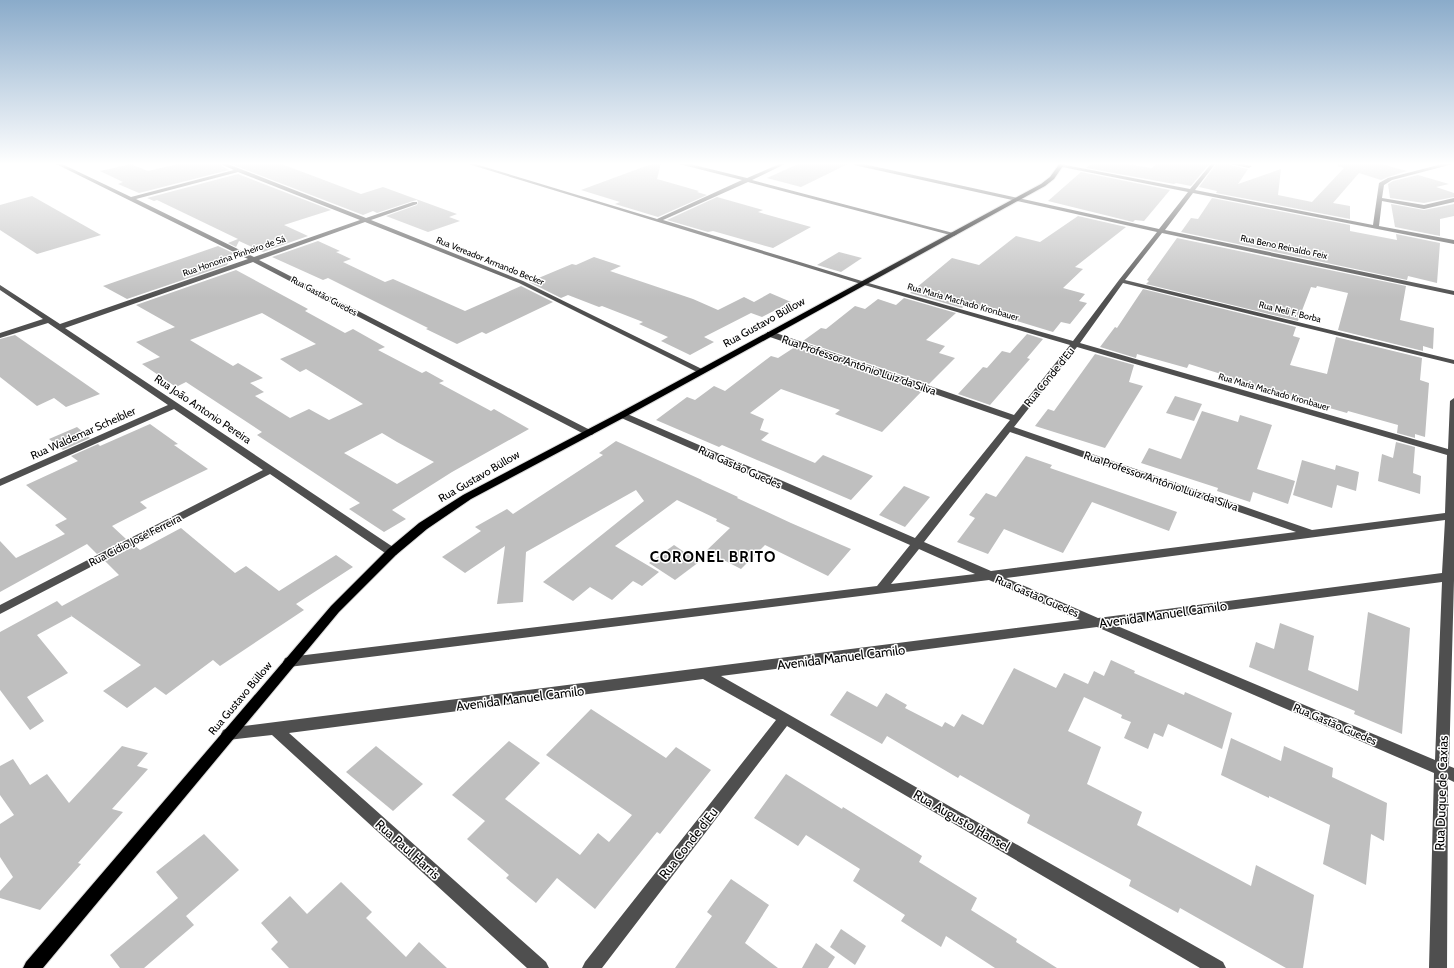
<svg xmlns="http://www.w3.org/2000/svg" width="1454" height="968" font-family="Cabin,sans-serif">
  <rect width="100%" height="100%" fill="#fff"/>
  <g fill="#bfbfbf" fill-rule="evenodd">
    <path d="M182 163H217L229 170 139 193 118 184 123 182 100 171 131 164 148 171Z"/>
    <path d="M228 163H279L361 194 383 187 457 214 449 217 460 221 428 232 386 216 417 205 418 202 417 200 413 201 377 213 373 211 363 215Z"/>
    <path d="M654 163H661L657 179 699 191 697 192 707 195 658 217 615 204 620 202 581 190Z"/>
    <path d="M800 163H850L801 187 767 178Z"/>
    <path d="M1092 163H1121L1152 168 1157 163H1210L1191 186 1176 183 1174 184 1086 168Z"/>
    <path d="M1217 163H1225L1226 164 1248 169 1238 184 1281 169 1278 195 1312 202 1344 168 1338 166V163H1378L1407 171 1388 177 1381 180 1359 173 1333 203 1350 206V219L1216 193 1217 191 1199 187Z"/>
    <path d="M1081 172 1170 190 1144 221 1135 220 1133 222 1048 201Z"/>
    <path d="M238 174 331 210 284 225 308 236 263 252 239 241 236 247 228 243 238 239 157 200 154 201 147 198Z"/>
    <path d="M1418 175 1449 184 1436 187 1454 193V197L1424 203 1390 198 1388 184 1393 181Z"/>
    <path d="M32 196 101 235 37 254 0 230V205Z"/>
    <path d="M717 197 763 210 758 212 811 227 773 248 713 231 708 232 667 220Z"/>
    <path d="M1212 198 1350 225V231L1397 240 1396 234 1440 243 1437 283 1408 276 1407 280 1181 232 1191 218 1198 219Z"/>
    <path d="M1391 204 1424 210 1454 204V216L1440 219V236L1395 227Z"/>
    <path d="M1078 216 1126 227 1075 267 1083 269 1063 288 1085 294 1079 301 1087 303 1070 324 1061 322 1053 332 965 305 962 308 910 293 952 258 979 265 1016 236 1040 242Z"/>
    <path d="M1177 238 1406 286 1400 320 1434 328 1433 349 1423 346V351L1338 330 1348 293 1317 286 1316 288 1311 287 1298 321 1146 284 1149 281 1147 280Z"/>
    <path d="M318 241 340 251 336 252 351 259 343 262 385 282 393 279 465 311 521 286 553 302 486 334 482 332 457 344 426 329 428 328 328 278 323 280 272 257Z"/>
    <path d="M218 246 233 253 227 265 127 299 103 286Z"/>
    <path d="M839 252 862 258 841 272 817 265Z"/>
    <path d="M594 257 621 266 610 271 693 299 718 310 744 297 754 302 770 293 791 302 762 317 751 313 704 337 714 342 690 355 661 341 668 337 639 324 643 322 602 306 599 307 568 295 561 298 529 282 572 264 576 265Z"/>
    <path d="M236 270 308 309 305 311 345 333 353 329 385 347 378 350 422 373 426 371 444 381 439 383 491 411 494 409 529 429 452 472 392 510 406 519 384 532 349 509 360 503 257 435 262 432 186 382 176 387 142 364 160 357 136 342 175 327 136 305ZM262 313 316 344 280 359 300 372 306 369 363 404 329 420 309 409 290 418 255 396 264 392 250 383 263 378 238 363 233 366 190 340ZM382 433 397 442 434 462 397 484 344 453Z"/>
    <path d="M1143 289 1296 327 1293 336 1300 338 1290 365 1327 374 1336 337 1422 358 1420 380 1429 383 1425 437 1415 434V438L1397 433 1398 425 1348 411 1347 413 1253 386 1220 376 1221 374 1189 364 1187 368 1137 354 1136 358 1100 347 1115 327 1117 328Z"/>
    <path d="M904 298 956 313 926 340 945 346 939 353 955 358 929 384 803 341 821 328 826 329 855 306 865 309 878 299 896 305Z"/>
    <path d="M1027 334 1043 339 1027 358 1030 359 990 405 958 394 983 367 987 368 1002 351 1010 353Z"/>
    <path d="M15 335 51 360 100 394 66 407 54 398 37 406 0 377V339Z"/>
    <path d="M795 347 922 391 882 432 835 414 840 410 781 389 750 413 764 419 760 430 769 433 761 440 815 463 823 455 873 476 851 500 722 445 719 447 656 420 687 397 695 400 714 386 725 391 771 356 778 358Z"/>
    <path d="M1095 354 1134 365 1129 382 1143 386 1105 448 1035 426 1048 409 1054 411Z"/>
    <path d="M1175 396 1202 404 1194 421 1166 413Z"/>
    <path d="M1202 411 1238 422 1240 415 1272 425 1257 469 1295 481 1288 504 1253 492 1250 502 1217 491 1218 488 1141 463 1149 448 1181 459Z"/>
    <path d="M150 424 178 444 174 445 208 469 140 502 147 508 112 526 126 539 97 554 87 544 0 592V541L16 558 65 534 55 525 67 519 26 485 78 461 71 456 98 444 100 446Z"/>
    <path d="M77 427 90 438 63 450 49 439Z"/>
    <path d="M616 441 702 480H701L738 497 737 498 791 523 851 549 828 576 765 545 741 569 706 551 730 528 716 521 717 519 677 500 615 546 659 572 642 586 633 581 612 600 590 587 573 601 543 582 644 501 636 490 526 552 523 602 497 604 505 546 465 573 442 557 481 531 475 527 507 509 513 514 603 455 599 453Z"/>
    <path d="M1396 442 1415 447 1413 473 1421 476 1420 494 1378 481 1382 454 1393 458Z"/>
    <path d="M1026 456 1052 465 1050 468 1177 512 1169 531 1092 502 1063 553 1004 529 988 554 957 542 975 518 969 515 986 493 996 497Z"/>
    <path d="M1302 460 1335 470 1336 465 1359 472 1356 491 1337 485 1332 508 1293 495Z"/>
    <path d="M904 486 930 497 905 527 879 515Z"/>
    <path d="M181 528 235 573 246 566 279 591 336 555 353 567 296 604 304 610 220 666 213 660 166 695 155 687 127 708 103 691 141 665 70 615 72 616 37 635 68 673 27 697 44 721 30 730 0 690V632L57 601 62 606 119 575 105 561 135 546 140 550Z"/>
    <path d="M674 545 699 562 675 580 649 563Z"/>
    <path d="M1368 612 1410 628 1402 734 1354 714 1355 711 1249 667 1256 642 1274 649 1280 623 1314 636 1308 670 1358 691Z"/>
    <path d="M1111 660 1135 671 1134 673 1184 695 1185 692 1232 713 1222 749 1168 724 1163 737 1154 733 1148 749 1124 738 1131 722 1121 718 1122 715 1084 697 1068 731 1101 747 1087 784 1142 812 1137 825 1251 886 1256 865 1314 895 1303 968H1286L1180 908 1178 913 1129 886 1131 880 1027 823 1030 815 960 775 958 778 887 736 882 744 830 715 847 691 877 707 886 693 907 705 905 708 942 727 945 722 954 727 962 714 983 725 1014 668 1056 688 1064 673 1088 684 1094 671 1104 676Z"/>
    <path d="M591 709 666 758 676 747 711 770 660 834 657 832 595 909 557 878 536 903 506 878 509 875 467 839 485 821 452 795 509 741 540 763 505 799 580 855 598 833 609 842 632 815 546 755Z"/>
    <path d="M1231 738 1281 761 1284 746 1333 768 1332 777 1387 803 1384 841 1371 834 1366 885 1323 864 1330 825 1269 796V798L1221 775Z"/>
    <path d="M122 746 148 753 137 766 148 769 112 809 123 812 78 863 81 864 40 910 0 898V891L13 877 0 857V824L14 815 0 795V766L13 759 30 785 47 774 69 803Z"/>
    <path d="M376 746 423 784 393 811 346 772Z"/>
    <path d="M786 774 842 809 843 807 922 856 919 862 977 898 971 910 1017 939 1016 942 1057 968H995L946 936 941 947 901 921 905 915 853 881 860 869 806 835 798 846 754 818Z"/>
    <path d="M204 834 239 870 186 916 194 925 144 968H120L110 955 178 898 156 872Z"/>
    <path d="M731 879 769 905 745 943 778 968H675L712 916 707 912Z"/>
    <path d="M341 882 372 912 366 918 406 957 419 942 447 968H289L271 949 278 942 261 923 290 896 307 914Z"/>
    <path d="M841 929 866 946 855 965 830 947Z"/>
    <path d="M816 943 835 957 828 968H802Z"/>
  </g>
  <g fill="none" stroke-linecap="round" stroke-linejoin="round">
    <defs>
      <path id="major" d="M1060 163H1065L1054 179 1045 186 625 417 471 499 427 529 396 555 339 612 43 968H23L26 962 331 606 388 549 419 523 463 495 619 413 1041 184 1050 177Z"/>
    </defs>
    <use href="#major" stroke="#dbdbdb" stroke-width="2"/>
    <g fill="#4f4f4f" fill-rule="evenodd">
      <path d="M54 163H60L131 197 234 170 218 163H225L366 218 413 202H417V204L371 220 523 281 706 371 702 373H699L519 283 365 222 259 260 592 431 594 433 592 435H586L253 262 65 328 396 549 398 552 396 555H388L270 474 0 614V605L263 470 174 409 0 486V479L168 405 48 323 0 338V333L43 319 0 290V285L60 324 248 259ZM238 172 360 220 254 257 136 199Z"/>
      <path d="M465 163H472L657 219 742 180 679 164V163H686L747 178 782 163H787L752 180 957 234 954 236 748 182 663 220 865 282 1073 341 1119 280 1157 232 854 165 852 163H859L1159 229 1188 192 1057 166 1060 164 1190 189 1212 163H1216L1195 190 1373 225 1379 183 1388 178 1446 163H1453V164L1392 180 1384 185 1382 198 1424 205 1454 198V202L1424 209 1382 201 1379 226 1454 240V244L1193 193 1165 230 1454 291V295L1162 233 1125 280 1454 360V364L1123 283 1080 343 1448 449 1450 401 1454 398V580L1449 766 1454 768V782L1448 779 1447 968H1429L1434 773 1097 627 721 676 1223 962 1226 968H1200L787 726 602 968H582L585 962 776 720 703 679 289 733 546 962 549 968H527L272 735 228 740 223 738 221 734 223 730 228 728 1080 620 989 580 289 667 285 666 283 662 285 658 289 657 877 586 910 545 619 417 618 415 622 412 625 413 915 538 1010 420 767 336V332H773L1014 415 1070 345 861 284ZM1077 347 1447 455 1445 513 1312 530 1014 427ZM1010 432 1296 532 991 571 924 542ZM1445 520 1442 573 1098 618 1006 578ZM919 549 975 574 891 584ZM1442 582 1435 760 1115 625Z"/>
      <path d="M1226 163H1237L1252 166 1249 168Z"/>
    </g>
    <use href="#major" fill="#000" fill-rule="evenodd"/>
  </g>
  <linearGradient id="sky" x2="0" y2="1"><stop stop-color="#8aabca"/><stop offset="0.55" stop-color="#fff"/><stop offset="1" stop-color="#fff" stop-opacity="0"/></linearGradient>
  <rect width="1454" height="298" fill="url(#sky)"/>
  <g text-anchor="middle" stroke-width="3" stroke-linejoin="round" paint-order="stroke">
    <g font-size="9" fill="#000" stroke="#fff">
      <text transform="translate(1284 247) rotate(12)" y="3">Rua Beno Reinaldo Feix</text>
      <text transform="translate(234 256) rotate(-19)" y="3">Rua Honorina Pinheiro de Sá</text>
      <text transform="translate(490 261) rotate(22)" y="3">Rua Vereador Armando Becker</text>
      <text transform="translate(324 296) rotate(28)" y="3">Rua Gastão Guedes</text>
      <text transform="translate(963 302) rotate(16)" y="3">Rua Maria Machado Kronbauer</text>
      <text transform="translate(1290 312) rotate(14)" y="3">Rua Neli F. Borba</text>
      <text transform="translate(1274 392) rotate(16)" y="3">Rua Maria Machado Kronbauer</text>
    </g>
    <g font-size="11" fill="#000" stroke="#fff">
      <text transform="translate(764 322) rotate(-29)" y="4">Rua Gustavo Büllow</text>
      <text transform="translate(859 365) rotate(19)" y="4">Rua Professor Antônio Luiz da Silva</text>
      <text transform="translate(1049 377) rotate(-51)" y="4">Rua Conde d'Eu</text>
      <text transform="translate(203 409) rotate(34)" y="4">Rua João Antonio Pereira</text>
      <text transform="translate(83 433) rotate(-24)" y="4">Rua Waldemar Scheibler</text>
      <text transform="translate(740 467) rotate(24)" y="4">Rua Gastão Guedes</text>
      <text transform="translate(479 476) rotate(-30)" y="4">Rua Gustavo Büllow</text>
      <text transform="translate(1161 481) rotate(19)" y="4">Rua Professor Antônio Luiz da Silva</text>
      <text transform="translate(135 540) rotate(-27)" y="4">Rua Cidio José Ferreira</text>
      <text transform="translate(1037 596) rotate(23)" y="4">Rua Gastão Guedes</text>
      <text transform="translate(240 698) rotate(-50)" y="4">Rua Gustavo Büllow</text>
      <text transform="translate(1335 724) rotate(23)" y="4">Rua Gastão Guedes</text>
    </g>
    <g font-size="13" fill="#000" stroke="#fff">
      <text transform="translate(1163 614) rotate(-8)" y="5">Avenida Manuel Camilo</text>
      <text transform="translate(841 657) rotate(-7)" y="5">Avenida Manuel Camilo</text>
      <text transform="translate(520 698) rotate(-7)" y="5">Avenida Manuel Camilo</text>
      <text transform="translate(1441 793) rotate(-88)" y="5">Rua Duque de Caxias</text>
      <text transform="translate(962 820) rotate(30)" y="5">Rua Augusto Hansel</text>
      <text transform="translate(688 843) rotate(-52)" y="5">Rua Conde d'Eu</text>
      <text transform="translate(408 849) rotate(42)" y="5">Rua Paul Harris</text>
    </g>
    <g font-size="15" font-weight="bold" letter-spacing="1" fill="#000" stroke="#fff">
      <text x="713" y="562">CORONEL BRITO</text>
    </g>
  </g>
</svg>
